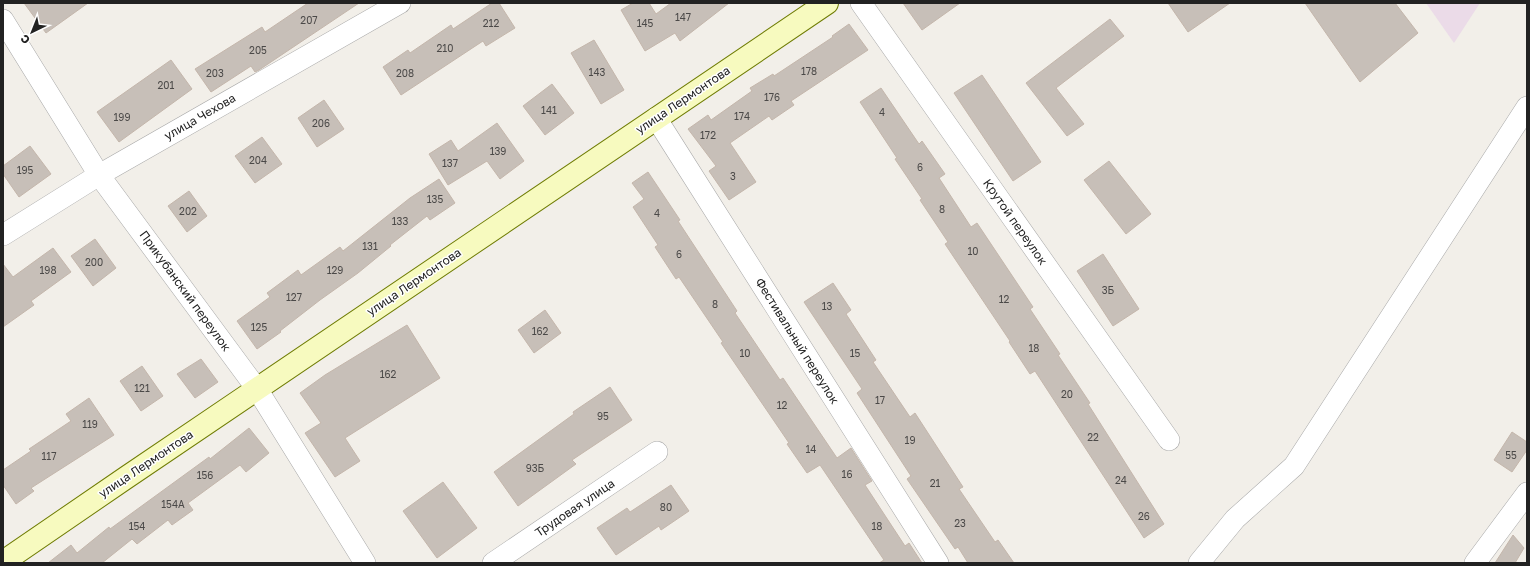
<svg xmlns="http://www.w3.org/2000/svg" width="1530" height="566" font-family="'Golos Text',sans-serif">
  <rect width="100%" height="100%" fill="#f2efe9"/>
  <path fill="#ebdbe8" d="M1426 3H1480L1454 43Z"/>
  <g fill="#c7bfb8" stroke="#c4b6ab">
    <path d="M24 3H88L46 33Z"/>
    <path d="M308 3H359L259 70 255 72 251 66 211 92 195 69 262 27 265 32Z"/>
    <path d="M492 3H499L515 28 486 46 483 41 401 95 383 67 408 50 410 53 451 25 453 29Z"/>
    <path d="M633 3H649L656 14 671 3H729L680 41 675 33 645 51 621 10Z"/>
    <path d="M903 3H960L922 30Z"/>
    <path d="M1168 3H1230L1188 32Z"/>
    <path d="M1305 3H1395L1418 33 1360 82Z"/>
    <path d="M1110 19 1124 36 1056 88 1084 124 1067 136 1026 83Z"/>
    <path d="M849 24 868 50 791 101 794 105 772 120 769 116 730 143 756 182 729 200 709 171 716 166 688 129 708 115 711 120 752 91 750 88 773 74 774 76 833 37 832 36Z"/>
    <path d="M594 40 624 90 601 104 571 53Z"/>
    <path d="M171 60 192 89 119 142 97 112Z"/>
    <path d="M982 75 1041 162 1013 181 954 93Z"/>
    <path d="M552 84 574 113 545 135 523 106Z"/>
    <path d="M881 88 919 144 922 141 945 174 939 178 971 227 977 223 1033 307 1030 309 1060 354 1058 355 1090 403 1088 404 1164 524 1144 538 1035 371 1030 374 1009 342 1010 341 945 244 948 242 920 200 922 199 895 159 897 158 860 102Z"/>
    <path d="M324 100 344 129 317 147 298 118Z"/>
    <path d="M497 123 524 161 500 179 487 161 448 185 429 154 451 140 458 151Z"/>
    <path d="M262 137 282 164 255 183 235 156Z"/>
    <path d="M30 146 51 174 19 197 3 174V166Z"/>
    <path d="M1109 161 1151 214 1126 234 1084 180Z"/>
    <path d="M648 172 680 220 678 221 737 311 735 313 780 380 783 378 837 458 851 448 872 481 865 485 905 546 909 543 922 563H879L884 560 820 465 807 473 787 444 789 443 721 343 723 342 679 277 676 279 655 247 658 245 633 207 644 199 632 183Z"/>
    <path d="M439 179 455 203 430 220 427 216 390 245 391 246 358 273 320 300 280 331 281 332 257 349 237 321 270 297 267 293 298 270 301 275 340 247 343 251 410 198Z"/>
    <path d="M189 191 207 216 187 232 168 206Z"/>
    <path d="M95 239 116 268 93 286 71 256Z"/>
    <path d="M53 248 71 272 31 301 34 305 3 327V264L13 277Z"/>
    <path d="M1103 254 1139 309 1113 326 1077 271Z"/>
    <path d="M833 283 851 310 846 314 876 360 873 362 910 417 915 413 963 487 959 489 995 542 998 540 1014 563H968L958 547 955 549 907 479 911 476 857 393 862 389 804 302Z"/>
    <path d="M545 310 561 333 534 353 518 330Z"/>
    <path d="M407 325 440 378 345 438 360 461 335 477 305 433 321 423 300 393 325 375Z"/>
    <path d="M201 359 218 382 195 398 177 374Z"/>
    <path d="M142 366 163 396 141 411 120 381Z"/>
    <path d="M610 387 632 420 572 460 576 464 518 506 494 472 574 414 573 412Z"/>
    <path d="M89 398 114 435 31 488 34 491 16 504 3 485V470L31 451 29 449 71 421 66 414Z"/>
    <path d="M249 428 269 453 246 472 240 465 188 503 193 510 172 525 168 520 137 544 132 539 102 563H48L71 545 77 553 109 527 110 529 209 457 210 459Z"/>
    <path d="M1512 432 1527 442V450L1512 472 1494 460Z"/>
    <path d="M443 482 477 528 437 558 403 511Z"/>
    <path d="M671 485 689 511 661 530 659 526 616 555 597 528 627 508 630 512Z"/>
    <path d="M1513 535 1524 548 1515 563H1495Z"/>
  </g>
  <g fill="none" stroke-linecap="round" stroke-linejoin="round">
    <defs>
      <g id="street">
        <path d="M861 3 1169 440"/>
        <path d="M3 20 99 175 257 389 365 563"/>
        <path d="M656 118 938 563"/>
        <path d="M3 235 99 175 400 3"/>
        <path d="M493 563 657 452"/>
        <path d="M1199 563 1235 519 1294 466 1527 107"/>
        <path d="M1475 563 1527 493"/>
      </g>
      <path id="secondary" d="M3 562 127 477 827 3"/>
    </defs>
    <use href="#street" stroke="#a9a9a9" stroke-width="22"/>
    <use href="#secondary" stroke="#707d05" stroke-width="24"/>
    <use href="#street" stroke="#fff" stroke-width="21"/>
    <use href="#secondary" stroke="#f7fabf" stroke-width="22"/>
  </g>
  <g text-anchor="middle" stroke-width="3" stroke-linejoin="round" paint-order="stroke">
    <g font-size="10" fill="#4b4948">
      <text x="683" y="21">147</text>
      <text x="309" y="24">207</text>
      <text x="491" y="27">212</text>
      <text x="645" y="27">145</text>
      <text x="445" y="52">210</text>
      <text x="258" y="54">205</text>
      <text x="809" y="75">178</text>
      <text x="597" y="76">143</text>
      <text x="215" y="77">203</text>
      <text x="405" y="77">208</text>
      <text x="166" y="89">201</text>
      <text x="772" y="101">176</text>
      <text x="549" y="114">141</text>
      <text x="882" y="116">4</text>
      <text x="742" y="120">174</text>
      <text x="122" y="121">199</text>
      <text x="321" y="127">206</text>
      <text x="708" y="139">172</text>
      <text x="498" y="155">139</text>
      <text x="258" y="164">204</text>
      <text x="450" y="167">137</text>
      <text x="920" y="171">6</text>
      <text x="25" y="174">195</text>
      <text x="733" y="180">3</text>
      <text x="435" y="203">135</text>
      <text x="942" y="213">8</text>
      <text x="188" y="215">202</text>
      <text x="657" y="217">4</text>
      <text x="400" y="225">133</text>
      <text x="370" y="250">131</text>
      <text x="973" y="255">10</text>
      <text x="679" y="258">6</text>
      <text x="94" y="266">200</text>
      <text x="48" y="274">198</text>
      <text x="335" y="274">129</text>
      <text x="1108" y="294">3Б</text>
      <text x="294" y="301">127</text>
      <text x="1004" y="303">12</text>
      <text x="715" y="308">8</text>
      <text x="827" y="310">13</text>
      <text x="259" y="331">125</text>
      <text x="540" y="335">162</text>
      <text x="1034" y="352">18</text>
      <text x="745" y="357">10</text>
      <text x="855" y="357">15</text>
      <text x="388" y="378">162</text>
      <text x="142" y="392">121</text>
      <text x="1067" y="398">20</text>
      <text x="880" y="404">17</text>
      <text x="782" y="409">12</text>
      <text x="603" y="420">95</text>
      <text x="90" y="428">119</text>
      <text x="1093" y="441">22</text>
      <text x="910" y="444">19</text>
      <text x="811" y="453">14</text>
      <text x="1511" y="459">55</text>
      <text x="49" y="460">117</text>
      <text x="535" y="472">93Б</text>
      <text x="847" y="478">16</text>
      <text x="205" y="479">156</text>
      <text x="1121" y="484">24</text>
      <text x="935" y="487">21</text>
      <text x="173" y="508">154А</text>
      <text x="666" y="511">80</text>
      <text x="1144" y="520">26</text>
      <text x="960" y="527">23</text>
      <text x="137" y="530">154</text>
      <text x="877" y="530">18</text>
    </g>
    <g font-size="12" fill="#222" stroke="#fff">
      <text transform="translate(683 100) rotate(-34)" y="4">улица Лермонтова</text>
      <text transform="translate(200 117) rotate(-30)" y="4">улица Чехова</text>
      <text transform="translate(1015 222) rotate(55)" y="4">Крутой переулок</text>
      <text transform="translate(414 282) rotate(-34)" y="4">улица Лермонтова</text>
      <text transform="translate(185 291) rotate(54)" y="4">Прикубанский переулок</text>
      <text transform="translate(797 341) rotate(58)" y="4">Фестивальный переулок</text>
      <text transform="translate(146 464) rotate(-34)" y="4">улица Лермонтова</text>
      <text transform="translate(575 508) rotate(-34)" y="4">Трудовая улица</text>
    </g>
  </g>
  <rect width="1530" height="566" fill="none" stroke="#222222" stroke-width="8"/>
  <g transform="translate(32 32) rotate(223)" stroke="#ffffff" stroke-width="3" paint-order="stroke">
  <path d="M0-3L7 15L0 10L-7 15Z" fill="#222222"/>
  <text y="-6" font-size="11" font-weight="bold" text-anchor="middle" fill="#222222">С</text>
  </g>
</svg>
